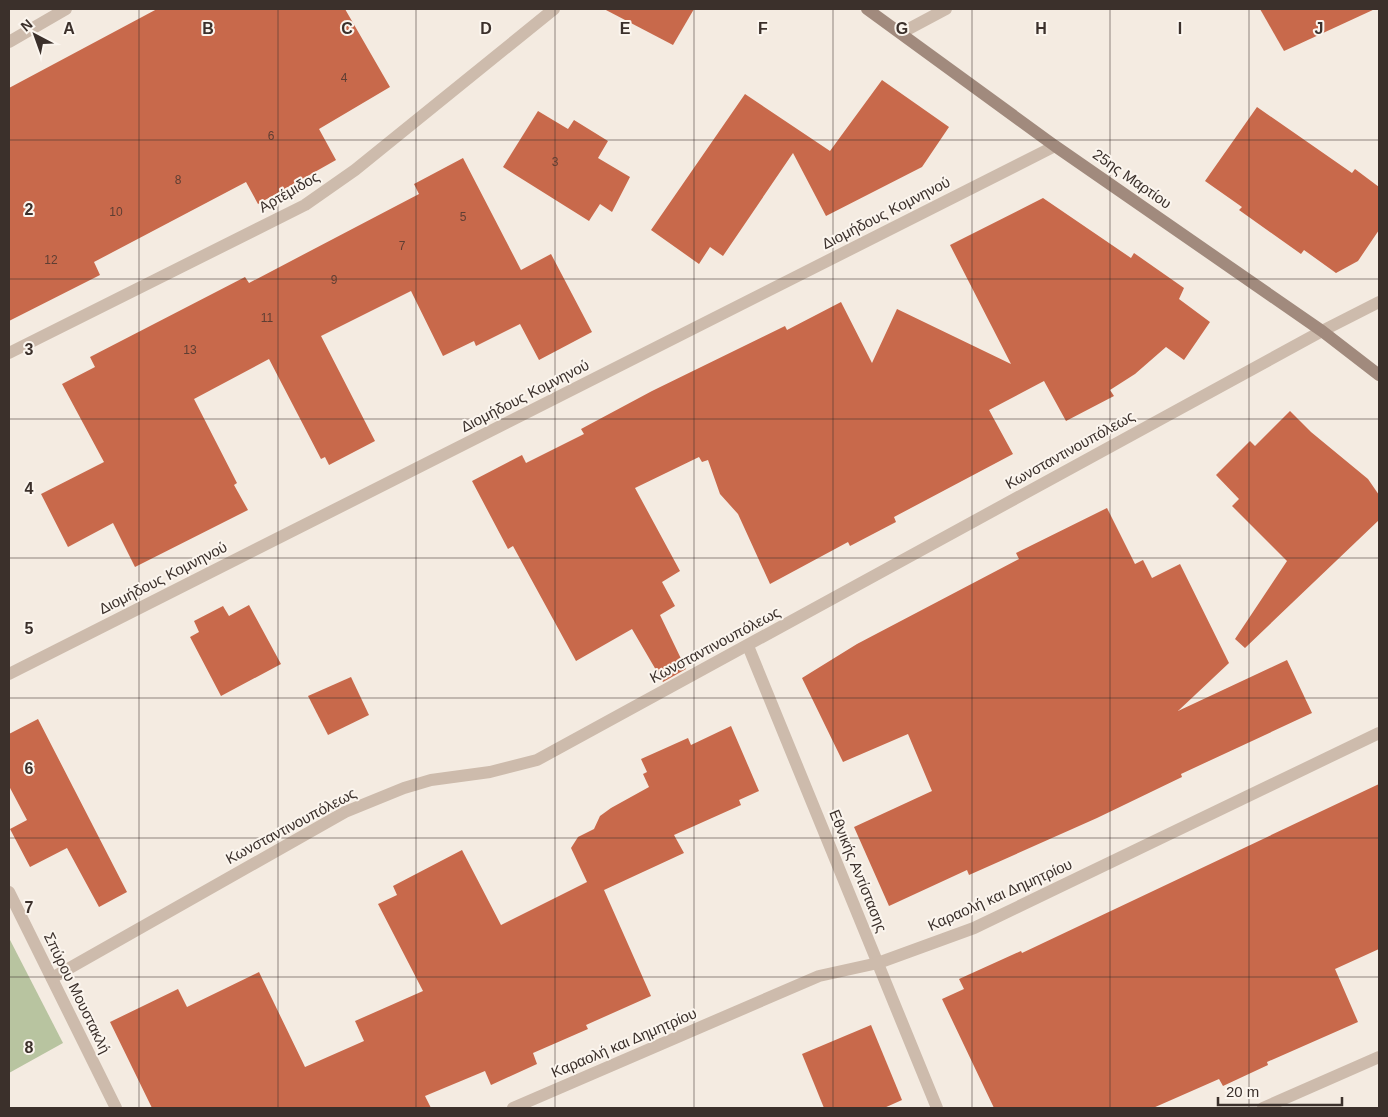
<svg xmlns="http://www.w3.org/2000/svg" width="1388" height="1117" font-family="Arial,sans-serif">
  <rect width="100%" height="100%" fill="#f4ebe1"/>
  <path fill="#b8c4a0" d="M9 938 63 1043 9 1073Z"/>
  <g fill="#c8694b">
    <path d="M157 9H345L390 87 319 129 336 160 258 204 246 182 94 262 100 275 9 321V88Z"/>
    <path d="M604 9H694L673 45Z"/>
    <path d="M1260 9H1375L1284 51Z"/>
    <path d="M882 80 949 127 922 167 826 216 793 153 723 256 710 247 699 264 651 230 745 94 830 151Z"/>
    <path d="M1257 107 1352 173 1355 169 1379 187V230L1358 261 1336 273 1304 250 1301 254 1239 210 1242 207 1205 181Z"/>
    <path d="M538 111 568 129 574 120 608 141 598 158 630 177 612 212 600 204 589 221 503 167Z"/>
    <path d="M463 158 521 270 551 254 592 332 539 360 520 324 476 346 474 341 443 356 411 291 321 336 375 441 329 465 325 457 321 459 269 359 194 399 237 483 234 485 248 510 135 567 113 523 68 547 41 494 104 462 62 384 95 367 90 357 245 277 249 283 419 194 414 184Z"/>
    <path d="M1043 198 1131 258 1134 253 1184 288 1179 299 1210 322 1184 360 1166 347 1135 374 1110 390 1114 396 1066 421 1044 381 989 410 1013 454 894 517 896 522 850 546 848 542 770 584 738 514 720 494 708 460 702 462 699 457 635 488 680 571 662 582 675 606 660 615 686 669 663 682 632 629 576 661 513 546 508 549 472 481 522 455 526 463 584 434 581 429 652 391 785 326 787 330 841 302 872 363 897 309 1011 364 950 245Z"/>
    <path d="M1290 411 1311 432 1368 479 1379 495V520L1245 648 1235 639 1287 561 1232 506 1239 499 1216 475 1250 441 1255 446Z"/>
    <path d="M1107 508 1135 564 1143 560 1152 578 1180 564 1229 663 1178 711 1287 660 1312 713 1181 774 1182 777 1097 818 969 875 967 870 889 906 854 827 932 791 908 734 843 762 802 678 857 644 1019 559 1016 553Z"/>
    <path d="M249 605 281 664 221 696 190 637 199 632 194 621 223 606 229 616Z"/>
    <path d="M351 677 369 715 328 735 308 696Z"/>
    <path d="M38 719 127 892 99 907 67 848 30 867 10 829 27 820 9 786V734Z"/>
    <path d="M731 726 759 791 739 800 741 805 674 835 684 853 604 890 651 996 586 1025 588 1029 533 1053 537 1064 491 1085 485 1071 425 1096 431 1108H152L110 1022 178 989 187 1007 259 972 305 1067 364 1041 355 1021 423 991 378 904 397 895 393 886 462 850 501 925 587 882 571 848 578 837 594 829 600 816 611 808 649 787 643 774 647 772 641 759 688 738 691 745Z"/>
    <path d="M1379 784V949L1335 969 1358 1022 1267 1062 1268 1065 1223 1086 1219 1079 1153 1108H994L942 999 964 989 959 979 1021 951 1022 953Z"/>
    <path d="M871 1025 902 1100 884 1108H824L802 1054Z"/>
  </g>
  <g fill="none" stroke-linecap="round" stroke-linejoin="round">
    <g stroke="#cdbbac" stroke-width="12">
      <path d="M901 33 946 9"/>
      <path d="M9 42 66 9"/>
      <path d="M9 353 305 205 355 170 554 9"/>
      <path d="M748 646 937 1108"/>
      <path d="M9 674 1055 146"/>
      <path d="M9 892 116 1108"/>
      <path d="M52 978 345 812 404 788 431 780 490 772 537 760 1322 331 1379 302"/>
      <path d="M513 1108 819 976 878 963 974 928 1379 733"/>
      <path d="M1263 1108 1379 1057"/>
    </g>
    <path stroke="#a18a7d" stroke-width="12" d="M867 9 1055 146 1322 331 1379 375"/>
  </g>
  <path fill="none" stroke="#3b302b" stroke-width="1" stroke-opacity="0.55" d="M139 9V1108M278 9V1108M416 9V1108M555 9V1108M694 9V1108M833 9V1108M972 9V1108M1110 9V1108M1249 9V1108M9 140H1379M9 279H1379M9 419H1379M9 558H1379M9 698H1379M9 838H1379M9 977H1379"/>
  <g text-anchor="middle" stroke-width="4" stroke-linejoin="round" paint-order="stroke">
    <g font-size="12" fill="#5e3e33">
      <text x="344" y="82">4</text>
      <text x="271" y="140">6</text>
      <text x="555" y="166">3</text>
      <text x="178" y="184">8</text>
      <text x="116" y="216">10</text>
      <text x="463" y="221">5</text>
      <text x="402" y="250">7</text>
      <text x="51" y="264">12</text>
      <text x="334" y="284">9</text>
      <text x="267" y="322">11</text>
      <text x="190" y="354">13</text>
    </g>
    <g font-size="15" fill="#3b302b" stroke="#fbf5ee">
      <text transform="translate(1132 179) rotate(35)" y="5">25ης Μαρτίου</text>
      <text transform="translate(289 192) rotate(-30)" y="5">Αρτέμιδος</text>
      <text transform="translate(886 213) rotate(-27)" y="5">Διομήδους Κομνηνού</text>
      <text transform="translate(525 396) rotate(-27)" y="5">Διομήδους Κομνηνού</text>
      <text transform="translate(1070 450) rotate(-29)" y="5">Κωνσταντινουπόλεως</text>
      <text transform="translate(163 578) rotate(-27)" y="5">Διομήδους Κομνηνού</text>
      <text transform="translate(715 645) rotate(-28)" y="5">Κωνσταντινουπόλεως</text>
      <text transform="translate(291 826) rotate(-28)" y="5">Κωνσταντινουπόλεως</text>
      <text transform="translate(858 871) rotate(68)" y="5">Εθνικής Αντίστασης</text>
      <text transform="translate(1000 895) rotate(-24)" y="5">Καραολή και Δημητρίου</text>
      <text transform="translate(77 993) rotate(64)" y="5">Σπύρου Μουστακλή</text>
      <text transform="translate(624 1043) rotate(-23)" y="5">Καραολή και Δημητρίου</text>
    </g>
  </g>
  <g font-size="16" text-anchor="middle" font-weight="bold" fill="#3b302b" stroke="#fbf5ee" stroke-width="4" stroke-linejoin="round" paint-order="stroke">
    <text x="69" y="34">A</text>
    <text x="208" y="34">B</text>
    <text x="347" y="34">C</text>
    <text x="486" y="34">D</text>
    <text x="625" y="34">E</text>
    <text x="763" y="34">F</text>
    <text x="902" y="34">G</text>
    <text x="1041" y="34">H</text>
    <text x="1180" y="34">I</text>
    <text x="1319" y="34">J</text>
    <text x="29" y="215">2</text>
    <text x="29" y="355">3</text>
    <text x="29" y="494">4</text>
    <text x="29" y="634">5</text>
    <text x="29" y="774">6</text>
    <text x="29" y="913">7</text>
    <text x="29" y="1053">8</text>
  </g>
  <rect width="1388" height="1117" fill="none" stroke="#3b302b" stroke-width="20"/>
  <g transform="translate(35 35) rotate(319)" stroke="#fbf5ee" stroke-width="4" paint-order="stroke">
  <path d="M0-4L9 19L0 12L-9 19Z" fill="#3b302b"/>
  <text y="-8" font-size="14" font-weight="bold" text-anchor="middle" fill="#3b302b">N</text>
  </g>
  <path d="M1218 1097v8h124v-8" fill="none" stroke="#3b302b" stroke-width="2.5"/>
  <text x="1226" y="1097" font-size="15" fill="#3b302b" stroke="#fbf5ee" stroke-width="4" paint-order="stroke">20 m</text>
</svg>
